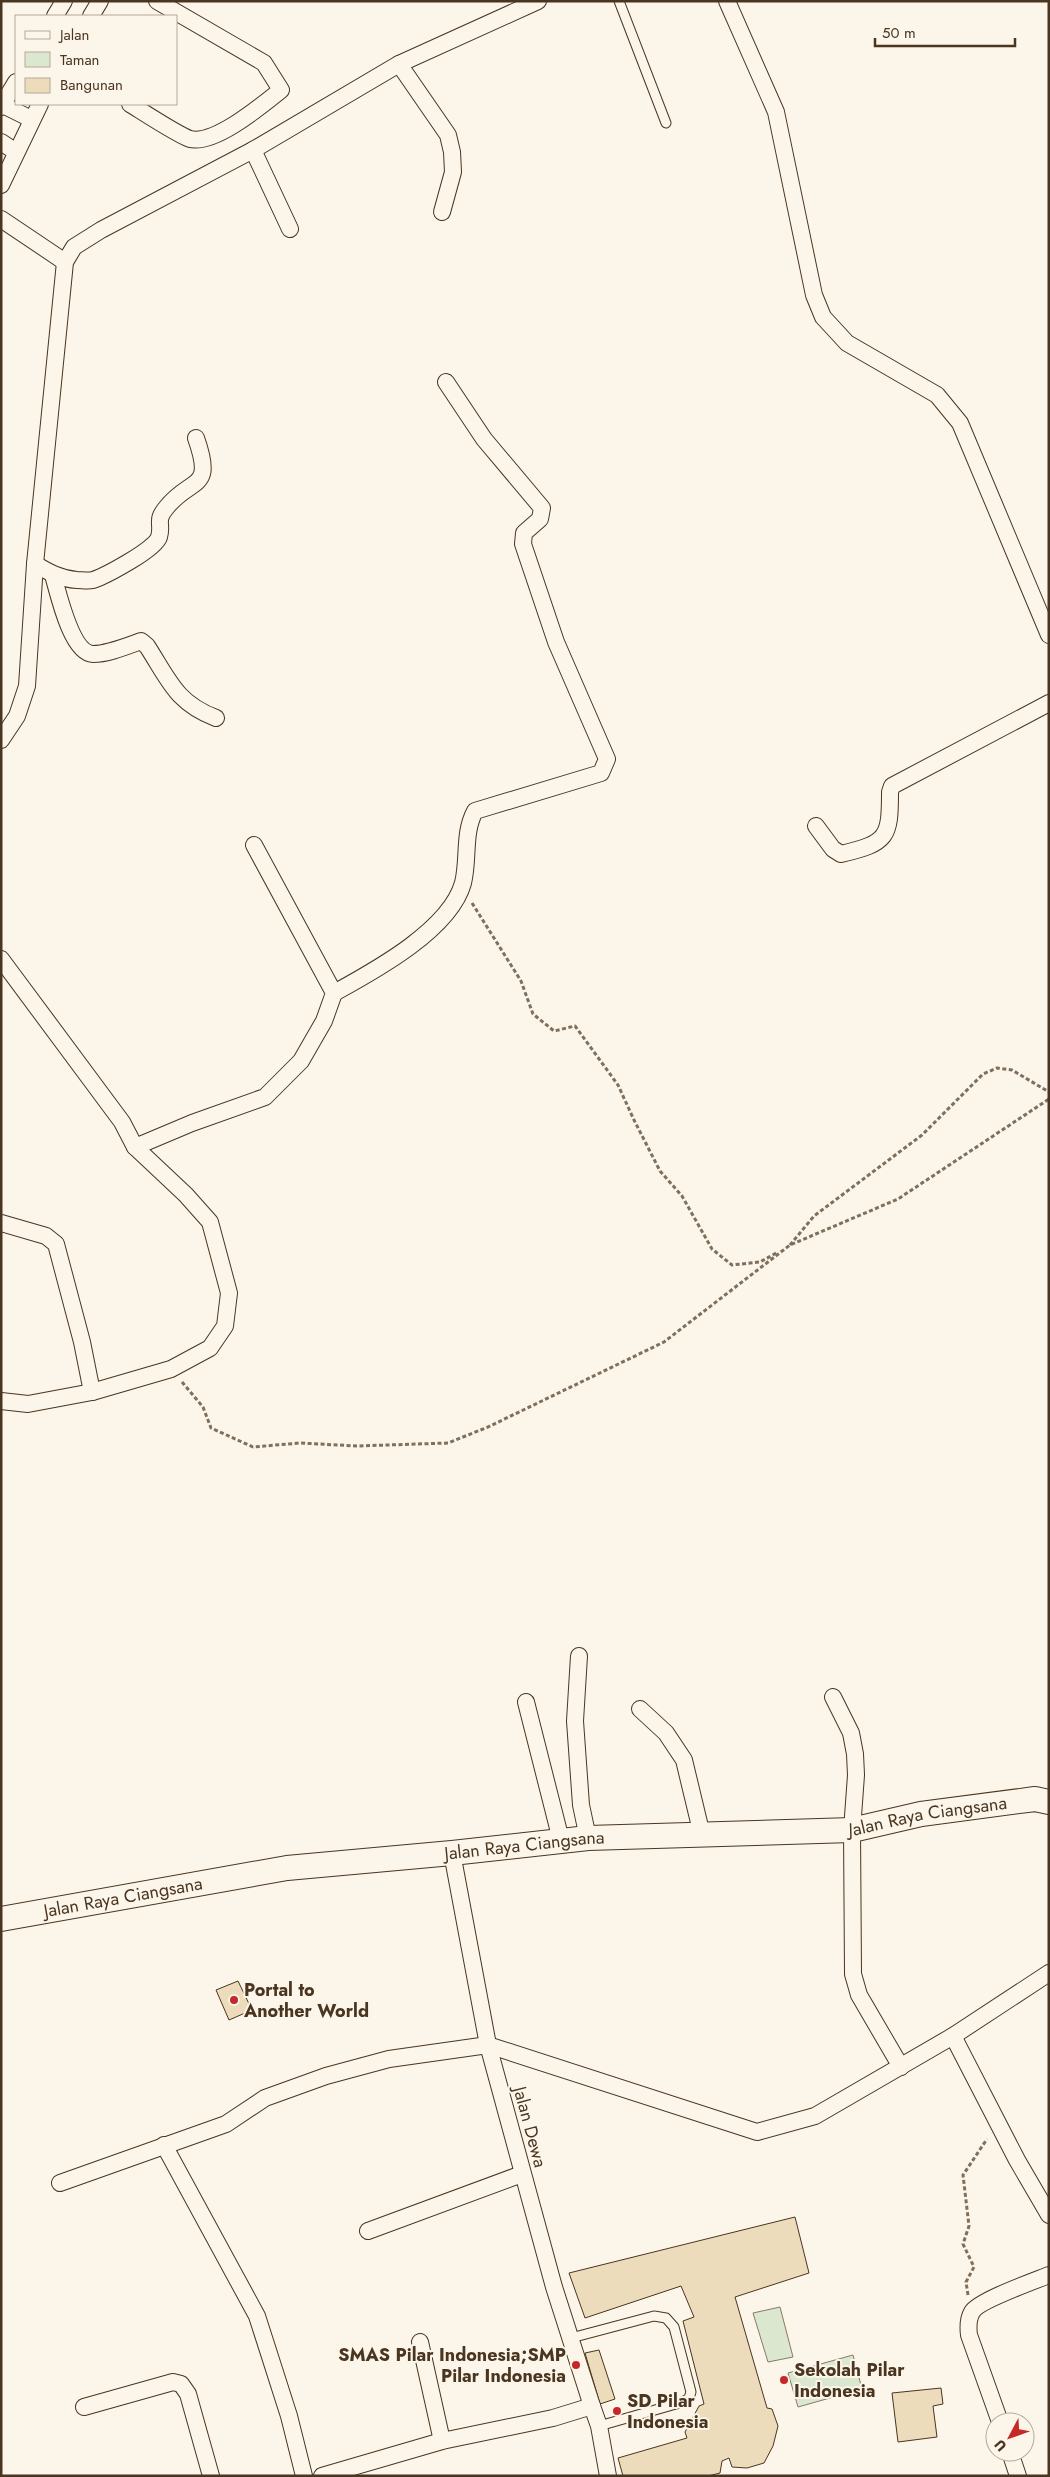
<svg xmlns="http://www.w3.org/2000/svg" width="1050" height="2477" font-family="Jost,sans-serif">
  <rect width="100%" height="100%" fill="#fbf6e9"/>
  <g fill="#dce7d0" stroke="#887966">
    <path d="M780 2307 793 2357 768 2362 753 2313Z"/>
    <path d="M853 2355 862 2389 798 2407 788 2373Z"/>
  </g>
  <g fill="#ecdcbc" stroke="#4a3520">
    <path d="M238 1981 252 2010 229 2020 216 1990Z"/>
    <path d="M795 2217 809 2273 735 2297 767 2408 772 2409 778 2426 773 2446 764 2463 747 2468 732 2467 729 2458 722 2461 720 2473 708 2476H623L618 2458 687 2438 685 2432 699 2406 704 2404 683 2321 694 2317 681 2286 585 2318 569 2273Z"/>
    <path d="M599 2350 615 2399 600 2404 585 2353Z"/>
    <path d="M941 2388 943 2404 933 2406 937 2437 898 2442 892 2393Z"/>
  </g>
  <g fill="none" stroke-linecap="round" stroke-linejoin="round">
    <defs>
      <g id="service">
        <path d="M619 1 666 123"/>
        <path d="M571 2338 654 2316 666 2318 674 2327 691 2392 689 2398 683 2402 599 2426"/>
      </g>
      <g id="minor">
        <path d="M727 1 776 112 814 295 823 317 847 343 937 395 960 423 1049 635"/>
        <path d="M55 16 64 1"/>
        <path d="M91 16 100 1"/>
        <path d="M399 64 448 135 452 152 453 172 442 212"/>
        <path d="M1 104 31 119"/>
        <path d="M130 104C143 112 178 135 190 139 215 145 262 105 281 90L264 63 157 1"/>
        <path d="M1 107 16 82"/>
        <path d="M1 142 16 152"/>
        <path d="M253 150 290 229"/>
        <path d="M1 185 40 104"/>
        <path d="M1 219 65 262"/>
        <path d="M35 564C48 572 61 579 77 580 82 580 88 581 93 580 105 576 156 549 159 537 163 524 155 521 166 508 191 476 215 492 196 438"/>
        <path d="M53 575C58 592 71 653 93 654 108 654 127 646 141 641L147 646C169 680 176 703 216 718"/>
        <path d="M1 740 17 716 27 686 35 564 65 262 74 247 101 230 253 150 399 64 538 1"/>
        <path d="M816 826 833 849 841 854C888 843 890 837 890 792L892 786 1049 703"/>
        <path d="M1 959 122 1122 135 1147 186 1195 210 1222 229 1293 225 1326 210 1348 171 1369 92 1392 28 1404 1 1401"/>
        <path d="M334 993C374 971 450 930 463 883 469 859 463 833 475 811L601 773 607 759 556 642 523 544 524 533 540 519 542 508 484 439 446 382"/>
        <path d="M135 1147 192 1123 265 1097 301 1061 324 1021 334 993 254 845"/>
        <path d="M1 1223 46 1236 56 1244 82 1342 92 1392"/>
        <path d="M579 1656 575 1721 581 1805 588 1838"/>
        <path d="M833 1697 851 1733 855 1754 856 1775 852 1830 853 1974 859 1995 901 2067"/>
        <path d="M526 1702 561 1840"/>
        <path d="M640 1709 666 1733 684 1760 702 1835"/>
        <path d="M452 1853 488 2045 554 2287 592 2406"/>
        <path d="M953 2036 1017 2160 1049 2215"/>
        <path d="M164 2145 257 2316 289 2416 304 2476"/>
        <path d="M60 2183 226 2124 265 2098 326 2076 389 2059 488 2045 757 2132 815 2116 953 2036 1049 1973"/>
        <path d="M368 2231 522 2174"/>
        <path d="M420 2342 442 2441"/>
        <path d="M84 2407 173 2382 181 2384 188 2394 211 2476"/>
        <path d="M1000 2422 969 2335C968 2327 968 2319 972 2312 978 2301 1034 2281 1049 2275"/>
        <path d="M1010 2452 1018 2476"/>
        <path d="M322 2476 442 2441 553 2418 592 2406 599 2426 608 2476"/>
      </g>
      <g id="secondary">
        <path id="s1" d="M1 1919 287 1868 452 1853 588 1838 852 1830 921 1814 1035 1799 1049 1802"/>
      </g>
    </defs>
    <use href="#service" stroke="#4a3520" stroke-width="11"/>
    <use href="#minor" stroke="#4a3520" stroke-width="18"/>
    <use href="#secondary" stroke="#4a3520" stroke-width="26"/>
    <g stroke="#7f6f5c" stroke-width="3" stroke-dasharray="4 2.5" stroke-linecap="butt">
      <path d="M472 903 521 981 533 1014 554 1031 575 1026 618 1085 634 1120 660 1171 682 1196 712 1249 732 1265 760 1262 778 1252"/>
      <path d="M790 1245 814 1216 922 1135 983 1074 997 1068 1012 1070 1049 1092"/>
      <path d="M182 1382 203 1407 211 1428 253 1447 300 1443 357 1446 448 1443 488 1427 664 1342 790 1245 898 1199 1049 1099"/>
      <path d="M968 2295 966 2282 974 2267 963 2244 969 2226 963 2175 987 2139"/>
    </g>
    <use href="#service" stroke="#fbf6e9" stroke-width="9"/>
    <use href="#minor" stroke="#fbf6e9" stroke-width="16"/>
    <use href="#secondary" stroke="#fbf6e9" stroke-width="24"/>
  </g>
  <g fill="#c62828" stroke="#fbf6e9" stroke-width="2">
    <circle cx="234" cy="2000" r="5"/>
    <circle cx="576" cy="2365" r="5"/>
    <circle cx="784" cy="2380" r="5"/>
    <circle cx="617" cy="2411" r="5"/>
  </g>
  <g text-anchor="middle" stroke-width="4" stroke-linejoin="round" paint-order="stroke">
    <g font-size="18" fill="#4a3520" stroke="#fbf6e9">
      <text dy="6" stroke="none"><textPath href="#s1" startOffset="934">Jalan Raya Ciangsana</textPath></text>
      <text dy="6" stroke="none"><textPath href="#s1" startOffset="529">Jalan Raya Ciangsana</textPath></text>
      <text dy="6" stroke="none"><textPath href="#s1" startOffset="124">Jalan Raya Ciangsana</textPath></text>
      <text transform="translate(530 2127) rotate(75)" y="6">Jalan Dewa</text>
    </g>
    <g font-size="18" font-weight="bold" fill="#4a3520" stroke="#fbf6e9" text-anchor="start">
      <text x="244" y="1996">Portal to<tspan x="244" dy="21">Another World</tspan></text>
      <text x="566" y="2361" text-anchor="end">SMAS Pilar Indonesia;SMP<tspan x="566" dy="21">Pilar Indonesia</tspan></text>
      <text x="794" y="2376">Sekolah Pilar<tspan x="794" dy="21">Indonesia</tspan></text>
      <text x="627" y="2407">SD Pilar<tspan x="627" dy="21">Indonesia</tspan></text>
    </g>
  </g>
  <rect width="1050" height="2477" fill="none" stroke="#4a3520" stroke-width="5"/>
  <rect x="15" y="15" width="162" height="90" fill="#fbf6e9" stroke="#b4a999"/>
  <rect x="25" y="31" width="25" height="8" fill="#fbf6e9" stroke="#b4a999"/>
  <text x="60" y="40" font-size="15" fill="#4a3520">Jalan</text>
  <rect x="25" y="52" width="25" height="15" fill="#dce7d0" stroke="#b4a999"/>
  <text x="60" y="65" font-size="15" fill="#4a3520">Taman</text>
  <rect x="25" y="78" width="25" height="15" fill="#ecdcbc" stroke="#b4a999"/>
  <text x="60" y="90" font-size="15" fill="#4a3520">Bangunan</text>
  <g transform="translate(1010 2437) rotate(229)"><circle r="24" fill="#fbf6e9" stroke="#b4a999"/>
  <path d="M0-4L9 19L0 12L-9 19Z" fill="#c62828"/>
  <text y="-8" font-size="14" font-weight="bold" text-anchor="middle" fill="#4a3520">U</text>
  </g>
  <path d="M875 38v8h140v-8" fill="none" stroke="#4a3520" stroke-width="2.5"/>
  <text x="882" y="38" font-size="15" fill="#4a3520" stroke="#fbf6e9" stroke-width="4" paint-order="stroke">50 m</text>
</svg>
